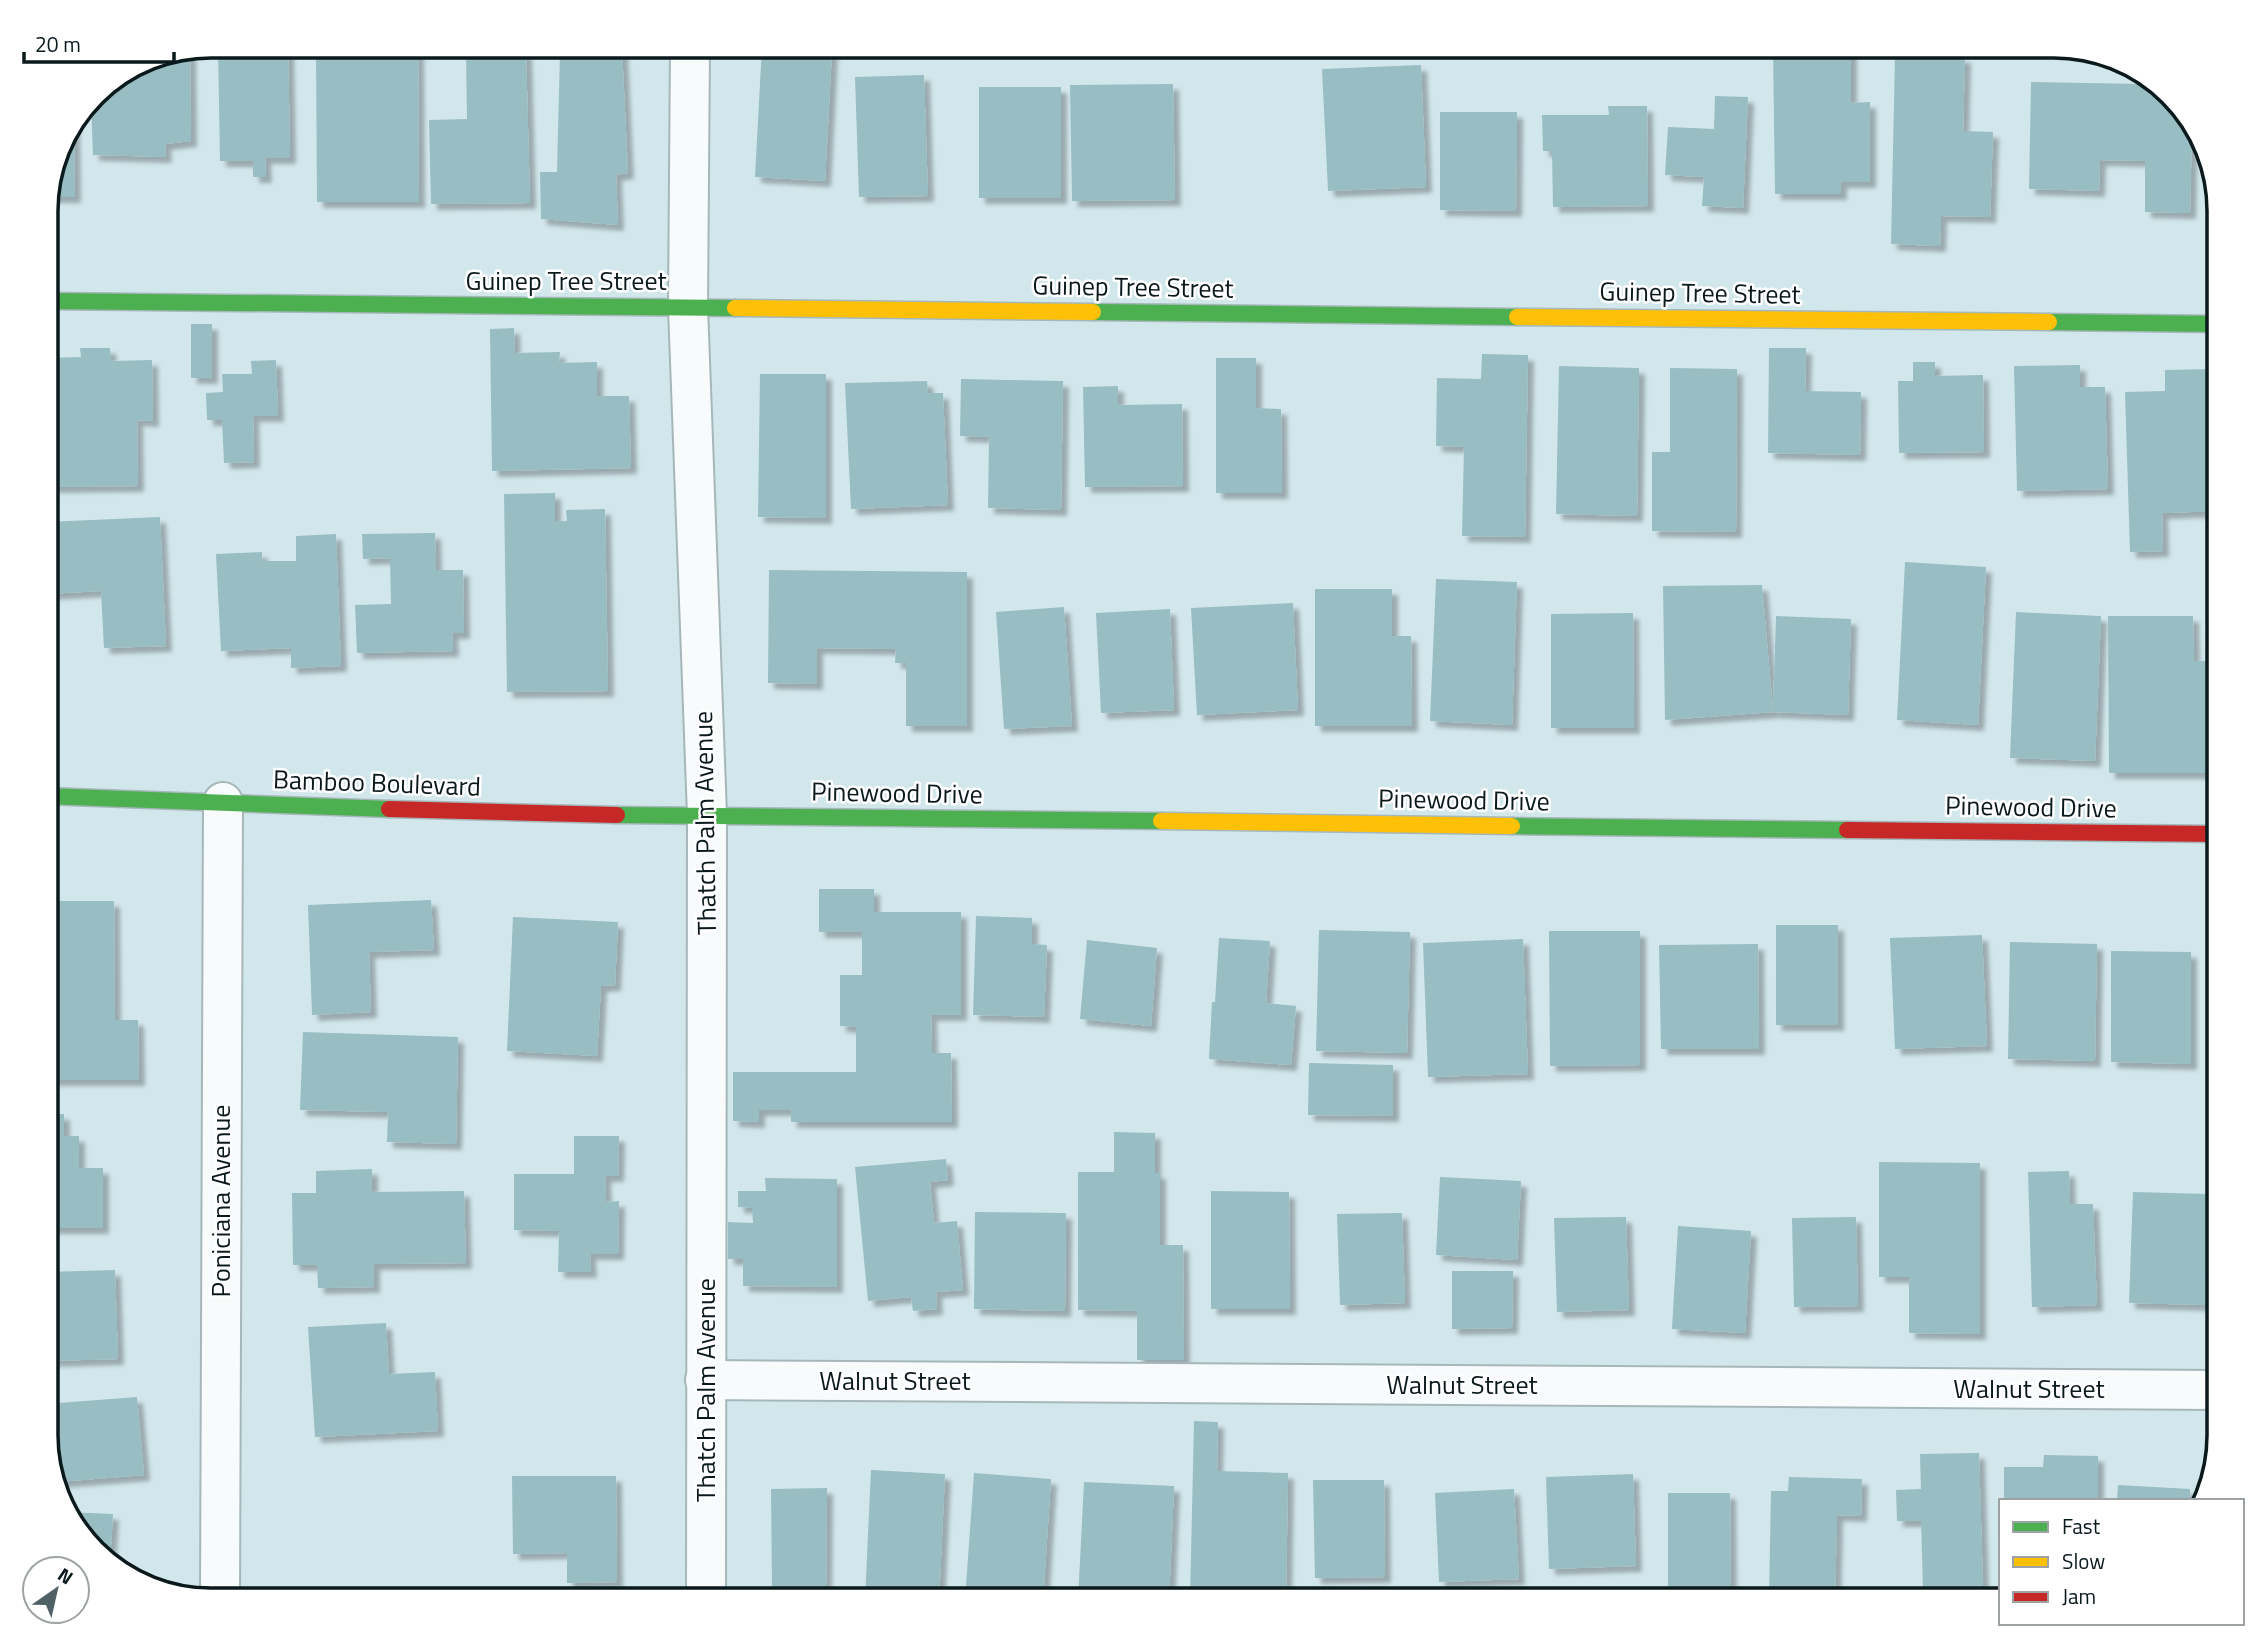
<svg xmlns="http://www.w3.org/2000/svg" width="2265" height="1646" font-family="'Titillium Web',sans-serif">
  <defs>
    <filter id="shadow"><feDropShadow dx="6" dy="6" stdDeviation="2" flood-color="#0004"/></filter>
  </defs>
  <rect width="100%" height="100%" fill="#d2e7ec"/>
  <g fill="#98bdc3" filter="url(#shadow)">
    <path d="M218 46H288L290 158H265L266 177H253V161H220Z"/>
    <path d="M762 46 832 50 825 181 755 177Z"/>
    <path d="M1773 47H1851V103L1870 102V182H1841V194H1775Z"/>
    <path d="M316 48H418L419 202H317Z"/>
    <path d="M622 49 628 173 616 175 618 225 541 219 540 172H557L560 52Z"/>
    <path d="M190 50 191 141 165 144 166 157 93 155 91 101 102 87 148 58Z"/>
    <path d="M526 51 530 203 431 204 429 120 467 119 466 52Z"/>
    <path d="M1895 55 1965 57 1963 131 1993 132 1990 217 1941 216 1940 246 1891 244Z"/>
    <path d="M1421 65 1426 187 1328 191 1322 69Z"/>
    <path d="M924 75 928 196 859 197 855 77Z"/>
    <path d="M2141 75 2155 79 2192 125 2190 213 2145 212V161L2100 160 2099 191 2029 189 2031 82 2141 84Z"/>
    <path d="M1173 84 1175 200 1072 201 1070 85Z"/>
    <rect x="979" y="87" width="82" height="111"/>
    <path d="M1715 96 1748 97 1743 208 1702 206 1704 177 1665 175 1668 127 1714 129Z"/>
    <path d="M1608 106H1647L1648 206 1553 207 1552 151H1543L1542 115H1609Z"/>
    <path d="M1440 112H1517L1516 211 1440 210Z"/>
    <path d="M74 123 75 197H47L62 138Z"/>
    <rect x="191" y="324" width="21" height="54"/>
    <path d="M514 328 515 353 560 352 559 363 597 362V396H629L631 468 492 471 490 329Z"/>
    <path d="M80 348H110L111 361 152 360 153 421 137 420 138 486 46 487V358L81 357Z"/>
    <path d="M1769 348H1806L1805 391 1861 392 1860 455 1768 453Z"/>
    <path d="M1482 354 1528 355 1525 537 1462 536 1464 447 1436 446 1437 378 1481 379Z"/>
    <path d="M1216 358H1256V408L1281 409 1282 493H1216Z"/>
    <path d="M276 360 278 416H253L254 462 224 463 222 420H207L206 393 223 392 222 374H252L251 361Z"/>
    <path d="M1913 362H1935V376L1983 375 1984 452 1899 453 1898 381H1913Z"/>
    <path d="M2080 365V387H2105L2108 489 2017 491 2014 366Z"/>
    <path d="M1559 366 1639 368 1637 516 1556 514Z"/>
    <path d="M1670 368 1737 369 1736 532 1652 531V452H1670Z"/>
    <path d="M2217 369 2219 511 2162 513 2163 551 2130 552 2125 392 2165 391V370Z"/>
    <path d="M760 374H826V518L758 517Z"/>
    <path d="M961 379 1063 381 1061 510 988 508 989 437 960 436Z"/>
    <path d="M927 381 928 393H943L948 505 851 509 845 383Z"/>
    <path d="M1118 386V405L1182 404 1183 486 1085 487 1083 387Z"/>
    <path d="M555 493V521H567L566 510 605 509 608 691 507 692 504 494Z"/>
    <path d="M160 517 166 646 104 648 101 591 46 594V522Z"/>
    <path d="M435 533 436 570H463L464 633H452L453 651 357 653 355 605 391 604 390 558 363 559 362 534Z"/>
    <path d="M336 534 341 666 291 668V648L221 651 216 554 262 552V561H296V536Z"/>
    <path d="M1905 562 1986 567 1978 725 1897 720Z"/>
    <path d="M769 570 967 572V726H906V663H895L896 649 817 648V684L768 683Z"/>
    <path d="M1436 579 1517 582 1512 725 1430 721Z"/>
    <path d="M1762 585 1773 712 1776 616 1851 619 1848 715 1773 712 1665 720 1663 586Z"/>
    <path d="M1315 589H1392V636H1411L1412 726H1315Z"/>
    <path d="M1293 603 1298 710 1197 715 1191 608Z"/>
    <path d="M1064 607 1072 726 1004 729 996 612Z"/>
    <path d="M1170 609 1174 710 1101 713 1096 613Z"/>
    <path d="M2016 612 2101 616 2095 761 2010 758Z"/>
    <path d="M1633 613 1634 728H1551V614Z"/>
    <path d="M2108 616H2193L2194 661H2219V773H2109Z"/>
    <path d="M819 889H874V912H961V1015H931L932 1053H951L952 1122H791V1110H759V1122L733 1121V1072H856V1027L840 1026V975H862V932H819Z"/>
    <path d="M431 900 434 950 369 952 371 1012 312 1015 308 905Z"/>
    <path d="M46 901H114L115 1020H138L139 1080H46Z"/>
    <path d="M976 916 1032 918V944L1047 945 1044 1017 973 1015Z"/>
    <path d="M513 917 618 922 615 985 601 986 597 1056 507 1051Z"/>
    <rect x="1776" y="925" width="62" height="100"/>
    <path d="M1319 930 1410 932 1407 1053 1316 1051Z"/>
    <path d="M1549 931H1640V1065L1550 1066Z"/>
    <path d="M1982 935 1987 1046 1895 1049 1890 938Z"/>
    <path d="M1219 938 1270 941 1266 1003 1296 1006 1291 1065 1209 1059 1212 1002H1215Z"/>
    <path d="M1523 939 1528 1074 1428 1077 1423 943Z"/>
    <path d="M1087 940 1157 948 1151 1026 1080 1019Z"/>
    <path d="M2010 942 2097 944 2095 1061 2008 1059Z"/>
    <path d="M1758 944 1759 1049H1661L1659 945Z"/>
    <path d="M2111 951 2191 952V1064L2111 1062Z"/>
    <path d="M303 1032 458 1037 456 1144 387 1142 388 1112 300 1110Z"/>
    <path d="M1309 1063 1393 1065V1116L1308 1115Z"/>
    <path d="M46 1114H64V1136H79V1168H103V1228H46Z"/>
    <path d="M1114 1132 1155 1133V1173H1160V1245H1183L1184 1360H1137V1311L1078 1310V1172H1114Z"/>
    <path d="M574 1136H619L618 1176H605L606 1202 619 1201 618 1254H590L591 1272H558L559 1231 514 1230V1174H574Z"/>
    <path d="M946 1159 948 1180 930 1182 934 1223 957 1221 963 1290 936 1292 937 1309 913 1311 911 1297 868 1301 855 1167Z"/>
    <path d="M1879 1162 1980 1163V1334L1909 1333V1277H1879Z"/>
    <path d="M372 1169V1192L464 1191 466 1263 374 1264V1287L318 1288 317 1265H293L292 1193H316V1171Z"/>
    <path d="M2069 1171 2070 1204H2093L2097 1305 2032 1307 2028 1172Z"/>
    <path d="M1440 1177 1521 1181 1517 1260 1436 1255Z"/>
    <path d="M765 1178 837 1179V1287L743 1286V1259H728V1222L753 1223 752 1208 738 1207V1191H766Z"/>
    <path d="M1211 1191 1289 1192 1290 1309H1211Z"/>
    <path d="M2133 1192 2208 1194 2205 1305 2129 1303Z"/>
    <path d="M975 1212 1066 1213 1065 1311 974 1309Z"/>
    <path d="M1402 1213 1405 1303 1340 1305 1337 1214Z"/>
    <path d="M1626 1217 1629 1310 1557 1312 1554 1218Z"/>
    <path d="M1856 1217 1858 1306 1794 1307 1792 1218Z"/>
    <path d="M1678 1226 1751 1231 1745 1333 1672 1329Z"/>
    <path d="M115 1270 118 1359 46 1361V1272Z"/>
    <path d="M1452 1271H1513L1512 1328 1452 1329Z"/>
    <path d="M386 1323 389 1374 435 1372 438 1431 315 1437 308 1327Z"/>
    <path d="M137 1397 144 1475 57 1482 46 1446V1404Z"/>
    <path d="M1194 1421 1218 1422 1217 1471 1288 1473 1286 1600H1190Z"/>
    <path d="M1979 1453 1983 1588 1923 1589 1921 1521H1897L1896 1490 1921 1489 1920 1454Z"/>
    <path d="M2044 1455 2098 1456V1501H2004V1467H2043Z"/>
    <path d="M871 1470 945 1474 939 1600H865Z"/>
    <path d="M974 1473 1051 1479 1043 1600H965Z"/>
    <path d="M1633 1474 1636 1566 1549 1569 1546 1477Z"/>
    <path d="M512 1476H616L617 1582 567 1583V1553L513 1554Z"/>
    <path d="M1789 1477 1862 1479 1861 1516 1837 1515 1835 1600H1769L1771 1491H1788Z"/>
    <path d="M1313 1480H1384L1385 1577 1315 1578Z"/>
    <path d="M1084 1482 1174 1486 1169 1600H1078Z"/>
    <path d="M2118 1485 2190 1489V1501H2117Z"/>
    <path d="M827 1488 826 1589 772 1588 771 1489Z"/>
    <path d="M1514 1489 1519 1579 1439 1582 1435 1493Z"/>
    <path d="M1668 1493H1730L1731 1596H1668Z"/>
    <path d="M66 1512 113 1514 110 1561H105L67 1517Z"/>
    <rect x="379" y="1598" width="35" height="2"/>
  </g>
  <g fill="none" stroke-linecap="round" stroke-linejoin="round">
    <defs>
      <g id="street">
        <path d="M690 46 688 307 707 815 706 1600"/>
        <path d="M705 1380 2219 1390"/>
        <path d="M220 1600 223 802"/>
      </g>
      <g id="fast">
        <path d="M46 301 735 308"/>
        <path d="M1093 312 1517 317"/>
        <path d="M2049 322 2219 324"/>
        <path d="M46 796 389 809"/>
        <path d="M617 815 1161 821"/>
        <path d="M1512 826 1847 830"/>
      </g>
      <g id="slow">
        <path d="M735 308 1093 312"/>
        <path d="M1517 317 2049 322"/>
        <path d="M1161 821 1512 826"/>
      </g>
      <g id="jam">
        <path d="M389 809 617 815"/>
        <path d="M1847 830 2219 834"/>
      </g>
    </defs>
    <use href="#street" stroke="#a6b7ba" stroke-width="42"/>
    <use href="#fast" stroke="#a6b7ba" stroke-width="19"/>
    <use href="#slow" stroke="#a6b7ba" stroke-width="19"/>
    <use href="#jam" stroke="#a6b7ba" stroke-width="19"/>
    <use href="#street" stroke="#f8fbfc" stroke-width="38"/>
    <use href="#fast" stroke="#4caf50" stroke-width="16"/>
    <use href="#slow" stroke="#ffc107" stroke-width="16"/>
    <use href="#jam" stroke="#c62828" stroke-width="16"/>
  </g>
  <g text-anchor="middle" stroke-width="5" stroke-linejoin="round" paint-order="stroke">
    <g font-size="26" fill="#0a191c" stroke="#fff">
      <text x="566" y="290">Guinep Tree Street</text>
      <text transform="translate(1133 287) rotate(1)" y="9">Guinep Tree Street</text>
      <text transform="translate(1700 293) rotate(1)" y="9">Guinep Tree Street</text>
      <text transform="translate(377 783) rotate(2)" y="9">Bamboo Boulevard</text>
      <text transform="translate(897 793) rotate(1)" y="9">Pinewood Drive</text>
      <text transform="translate(1464 800) rotate(1)" y="9">Pinewood Drive</text>
      <text transform="translate(2031 807) rotate(1)" y="9">Pinewood Drive</text>
      <text transform="translate(705 823) rotate(-91)" y="9">Thatch Palm Avenue</text>
      <text transform="translate(221 1201) rotate(-90)" y="9">Poniciana Avenue</text>
      <text x="895" y="1390">Walnut Street</text>
      <text x="1462" y="1394">Walnut Street</text>
      <text x="2029" y="1398">Walnut Street</text>
      <text transform="translate(706 1390) rotate(-90)" y="9">Thatch Palm Avenue</text>
    </g>
  </g>
  <path d="M0 0H2265V1646H0ZM211 58H2054A153 153 0 0 1 2207 211V1435A153 153 0 0 1 2054 1588H211A153 153 0 0 1 58 1435V211A153 153 0 0 1 211 58Z" fill="#fff" fill-rule="evenodd"/>
  <path fill="none" stroke="#0a191c" stroke-width="3.5" d="M211 58H2054A153 153 0 0 1 2207 211V1435A153 153 0 0 1 2054 1588H211A153 153 0 0 1 58 1435V211A153 153 0 0 1 211 58Z"/>
  <rect x="1999" y="1499" width="245" height="126" fill="#ffffff" stroke="#9da3a4" stroke-width="2"/>
  <rect x="2013" y="1522" width="35" height="10" fill="#4caf50" stroke="#9da3a4" stroke-width="2"/>
  <text x="2062" y="1534" font-size="21" fill="#0a191c">Fast</text>
  <rect x="2013" y="1557" width="35" height="10" fill="#ffc107" stroke="#9da3a4" stroke-width="2"/>
  <text x="2062" y="1569" font-size="21" fill="#0a191c">Slow</text>
  <rect x="2013" y="1592" width="35" height="10" fill="#c62828" stroke="#9da3a4" stroke-width="2"/>
  <text x="2062" y="1604" font-size="21" fill="#0a191c">Jam</text>
  <g transform="translate(56 1590) rotate(34)"><circle r="33" fill="#ffffff" stroke="#9da3a4" stroke-width="2"/>
  <path d="M0-5L12 26L0 18L-12 26Z" fill="#506165"/>
  <text y="-10" font-size="19" font-weight="bold" text-anchor="middle" fill="#0a191c">N</text>
  </g>
  <path d="M24 52v10h150v-10" fill="none" stroke="#0a191c" stroke-width="3.5"/>
  <text x="35" y="52" font-size="21" fill="#0a191c" stroke="#ffffff" stroke-width="5" paint-order="stroke">20 m</text>
</svg>
